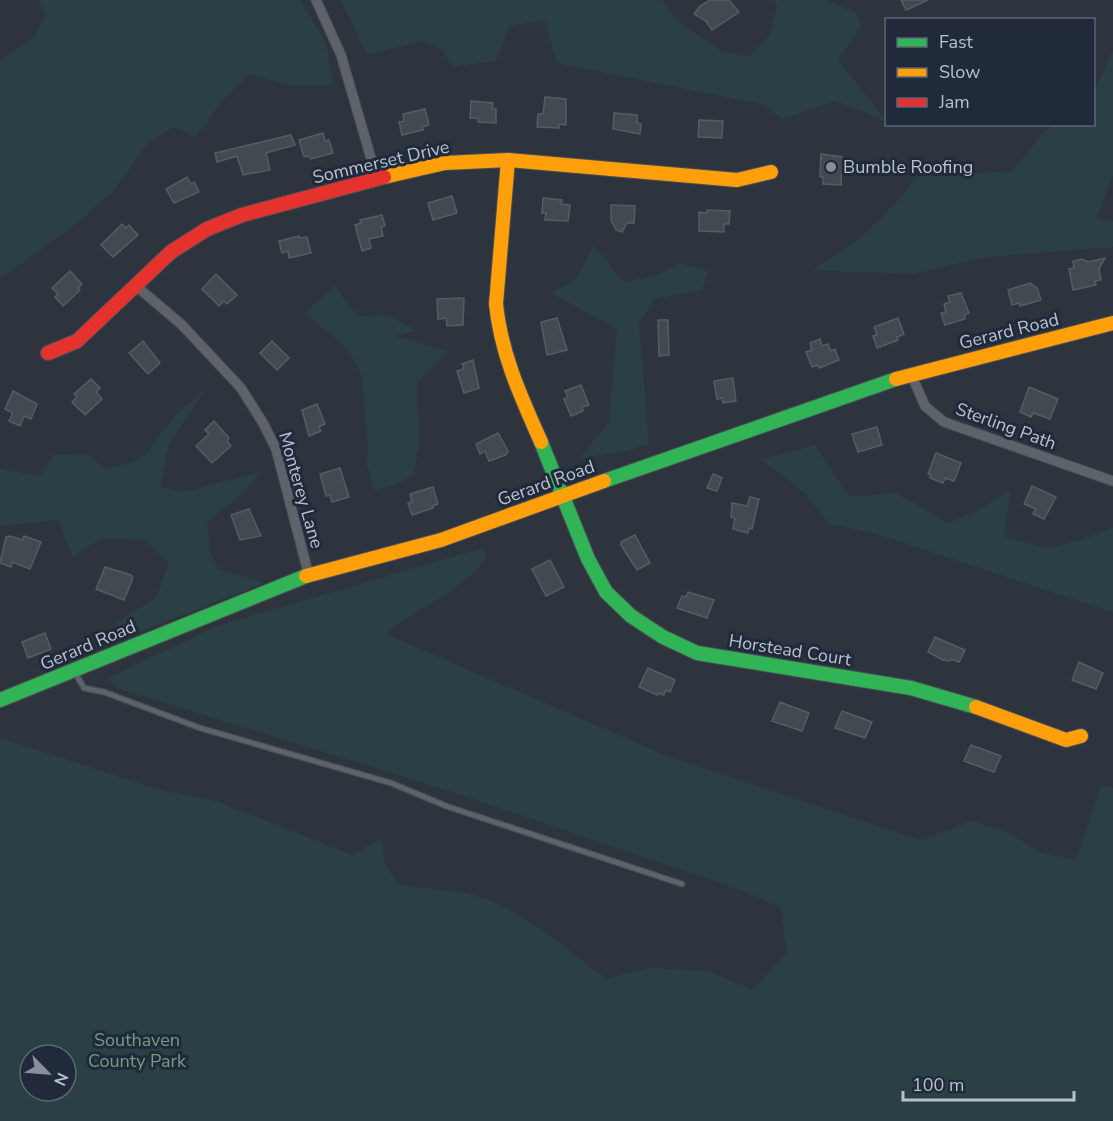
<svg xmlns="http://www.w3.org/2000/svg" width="1113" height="1121" font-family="'Nunito Sans',sans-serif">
  <rect width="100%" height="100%" fill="#2e343e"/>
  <g fill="#2a4045" fill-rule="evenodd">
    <path d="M39 0H300L326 43 333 85H287L250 74 225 98 196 136 173 127 147 144 111 194 59 237 0 278V61L34 38 45 16Z"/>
    <path d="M341 0H662L677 21 721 51 749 57 770 35 777 7 774 0H826L856 13 861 25 838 60 886 121 835 101 782 119 765 105 557 63 545 20 509 26 496 61 452 67 443 50 421 41 367 55Z"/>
    <path d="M1113 51V175L1097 218 1113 222V247L987 257 912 274 811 270C852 249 890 214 916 177L1013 171 1038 138 1052 125 1094 124V91Z"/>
    <path d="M593 245 624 282 655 276 680 263 709 271 702 290 654 299 639 323 649 444 622 452 580 458 609 422 617 329 551 293 576 280Z"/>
    <path d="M335 286 357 316 388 315 416 331 395 336 448 351 417 382 419 442 414 475 393 486 374 490 367 464 368 446 362 376 348 349 305 313Z"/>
    <path d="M208 387 169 443 161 487 184 492 262 472 240 495 207 522 210 552 218 569 264 583 123 638 115 624 156 598 169 563 146 540 101 538 73 557 58 520 0 526V469L40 476 54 455 87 454 105 468C154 463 148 446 176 415 186 405 198 396 208 387Z"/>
    <path d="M815 445 849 497 896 493 948 523 981 509 1011 489 1004 537 1048 548 1081 540 1113 528V612L877 534 829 524 806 494 761 459Z"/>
    <path d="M483 548 486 556C471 587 413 609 386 634L669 757 921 840 972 821 1009 833 1041 853 1076 860 1101 785 1113 788V1121H0V738L157 789 216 801 352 855 382 839 384 862 399 885C423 889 449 889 473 895 519 907 568 950 606 979L649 968 708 971 753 990 787 952 781 907 743 891 453 792 117 688 108 678 217 626ZM30 1055H66V1091H30Z"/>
  </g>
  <g fill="#434951" stroke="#565c65" stroke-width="1.5">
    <path d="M710 0H729L739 12 712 30 706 21 694 14 700 6Z"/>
    <path d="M901 0H928L906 10Z"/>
    <path d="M545 97 566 99V125L559 124V128L537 127 538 114H543Z"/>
    <path d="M471 101 493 103 492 108 496 109V123L478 122V118H470Z"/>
    <path d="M425 109 429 125 422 127 423 130 402 135 399 122 404 121 403 114Z"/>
    <path d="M614 113 637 115V123L641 124 640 134 613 129Z"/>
    <path d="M699 120 723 121 722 138 698 137Z"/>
    <path d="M323 133 325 141 329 140 333 153 311 159 309 156 304 157 299 140Z"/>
    <path d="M291 135 295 145 266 153 270 170 243 175 237 156 217 162 215 153Z"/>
    <path d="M821 154 842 157 841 185 823 184V177H820Z"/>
    <path d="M187 177 191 184 194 182 199 192 174 203 166 189Z"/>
    <path d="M452 196 457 213 433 220 428 203Z"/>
    <path d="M543 198 562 200 561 204 570 205 568 221 545 220 546 213H542Z"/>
    <path d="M611 205 635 206 634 223H627L622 232 616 230 611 220Z"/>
    <path d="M707 210 730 211 729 224H724V232L699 231V212L707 213Z"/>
    <path d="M382 215 385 226 381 227 383 236 369 239 371 248 362 251 355 225 361 223 360 220Z"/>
    <path d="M122 224 126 228 129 225 138 235 113 257 101 245Z"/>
    <path d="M299 236V238L307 237 311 253 289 258 288 251 282 253 279 241Z"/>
    <path d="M1105 258 1099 269 1101 280 1095 281 1096 285 1073 290 1069 269 1074 268 1073 261 1082 259 1088 262Z"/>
    <path d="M70 271 82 284 78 288 80 290 63 306 55 297 58 294 52 288Z"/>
    <path d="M216 274 237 295 227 304 224 301 219 306 202 289Z"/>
    <path d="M1030 283 1037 288 1041 300 1020 306 1019 303 1012 305 1008 290Z"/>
    <path d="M961 293 969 313 965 314V319L945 325 941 313 946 312 944 304 950 302 948 296Z"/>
    <path d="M464 298 463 325 447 326 446 318 438 319 437 299Z"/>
    <path d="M557 318 567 350 547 355 541 322Z"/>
    <path d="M898 318 904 334 897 337 898 340 877 348 873 336 877 335 874 327Z"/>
    <path d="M658 320H668L669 355 659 356Z"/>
    <path d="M820 339 822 346 828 344 831 351 835 349 839 360 819 368 818 365 812 367 806 352 812 350 810 343Z"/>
    <path d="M143 341 160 363 148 374 129 353Z"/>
    <path d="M272 341 289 358 277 370 260 353Z"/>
    <path d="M473 360 479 388 464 393 457 371 464 369 462 364Z"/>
    <path d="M733 378 736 401 723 403 722 398 717 399 714 381Z"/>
    <path d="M91 379 100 388 96 392 102 399 85 415 72 402 77 397 74 394Z"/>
    <path d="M581 385 589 405 582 407 583 411 571 416 564 399 568 397 565 391Z"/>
    <path d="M1029 387 1058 399 1050 419 1033 413 1031 417 1020 412Z"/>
    <path d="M13 391 37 404 31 419 24 416 20 426 9 421 13 413 5 409Z"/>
    <path d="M317 404 325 424 319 427 321 431 309 436 302 410Z"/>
    <path d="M214 421 229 438 227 441 231 446 212 463 196 446 209 434 205 430Z"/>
    <path d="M877 427 882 445 858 452 852 434Z"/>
    <path d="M498 433 508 451 506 455 489 461 485 451 480 454 476 444Z"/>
    <path d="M936 453 961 463 954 481 945 478 943 483 930 478 931 475 928 474Z"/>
    <path d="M340 468 349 497 332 502 330 495 326 496 320 474Z"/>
    <path d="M713 474 722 478 717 491 707 488Z"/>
    <path d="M1032 486 1056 497 1044 519 1033 514 1036 509 1024 504Z"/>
    <path d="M433 487 438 504 432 506 433 508 412 515 408 503 412 502 410 494Z"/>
    <path d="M750 497 759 499 752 529 749 528 748 533 733 529 735 518 731 517 732 503 747 506Z"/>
    <path d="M249 509 261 536 240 540 231 515Z"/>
    <path d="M635 535 650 563 637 570 621 545V542Z"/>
    <path d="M10 536 23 540 24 536 41 542 30 569 12 562 11 567 0 563 6 537Z"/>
    <path d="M550 560 564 587 546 596 532 569Z"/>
    <path d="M105 567 131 575 133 578 124 600 96 589Z"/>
    <path d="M688 592 714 600 707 618 677 608 682 596 686 597Z"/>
    <path d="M45 633 51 649 28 658 22 642Z"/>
    <path d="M935 637 965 650 959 662 951 659 950 661 943 660 928 652Z"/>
    <path d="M1079 662 1103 673 1096 689 1072 680Z"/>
    <path d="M648 668 675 680 670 692 666 690 664 695 658 693 657 695 639 687Z"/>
    <path d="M780 702 809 713 802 731 772 721Z"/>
    <path d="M842 711 872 722 865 738 835 728Z"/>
    <path d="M971 745 1001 756 994 772 964 761Z"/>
  </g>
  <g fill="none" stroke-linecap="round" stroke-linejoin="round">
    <defs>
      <path id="lane" d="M74 671 84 688 104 692 200 728 391 783 446 806 682 884"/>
      <g id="street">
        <path d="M316 0 341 55 377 179"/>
        <path d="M135 285 182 325 241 388 263 423 276 449 309 576"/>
        <path d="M911 374 925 406 944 422 1113 481"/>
      </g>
      <g id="fast">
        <path d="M541 442 588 559 606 592 631 616 663 637 697 653 911 688 976 707"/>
        <path d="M604 481 896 379"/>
        <path d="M0 700 306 576"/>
      </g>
      <g id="slow">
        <path d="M508 160 496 304C501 354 521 397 541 442"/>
        <path d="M384 177 445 163 508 160 737 180 771 172"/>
        <path d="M896 379 1113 323"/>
        <path d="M306 576 441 540 604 481"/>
        <path d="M976 707 1066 740 1081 736"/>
      </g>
      <path id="jam" d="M48 353 77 341 171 252 207 229 242 215 384 177"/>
    </defs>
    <use href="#lane" stroke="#4a4f56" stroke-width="7"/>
    <use href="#street" stroke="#4a4f56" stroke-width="11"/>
    <use href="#fast" stroke="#4a4f56" stroke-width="16"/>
    <use href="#slow" stroke="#4a4f56" stroke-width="16"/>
    <use href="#jam" stroke="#4a4f56" stroke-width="16"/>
    <use href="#lane" stroke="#5e636b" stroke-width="4.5"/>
    <use href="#street" stroke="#5e636b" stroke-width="9"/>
    <use href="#fast" stroke="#30b455" stroke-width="14"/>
    <use href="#slow" stroke="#ff9f0a" stroke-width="14"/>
    <use href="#jam" stroke="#e5322d" stroke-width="14"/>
  </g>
  <circle fill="#888f9b" stroke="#202a3a" stroke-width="2" cx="831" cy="167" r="6"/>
  <g text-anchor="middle" stroke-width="6" stroke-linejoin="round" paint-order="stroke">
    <g font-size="18" fill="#b9c0cd" stroke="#202a3a">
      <text transform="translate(381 162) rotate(-13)" y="6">Sommerset Drive</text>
      <text transform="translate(1009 331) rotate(-14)" y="6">Gerard Road</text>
      <text transform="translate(1006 426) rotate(20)" y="6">Sterling Path</text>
      <text transform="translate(546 483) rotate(-20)" y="6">Gerard Road</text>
      <text transform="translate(301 490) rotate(74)" y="6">Monterey Lane</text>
      <text transform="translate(88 645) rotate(-23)" y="6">Gerard Road</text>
      <text transform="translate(790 650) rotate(9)" y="6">Horstead Court</text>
    </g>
    <g font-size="18" fill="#b9c0cd" stroke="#202a3a" text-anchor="start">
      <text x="843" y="173">Bumble Roofing</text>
    </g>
    <g font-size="18" fill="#709f7b" stroke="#202a3a">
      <text x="137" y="1046">Southaven<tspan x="137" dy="21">County Park</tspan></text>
    </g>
  </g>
  <rect x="885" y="18" width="210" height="108" fill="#202a3a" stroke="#5d6675" stroke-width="1.5"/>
  <rect x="897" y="38" width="30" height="9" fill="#30b455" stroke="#5d6675" stroke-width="1.5"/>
  <text x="939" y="48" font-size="18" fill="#b9c0cd">Fast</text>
  <rect x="897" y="68" width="30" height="9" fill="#ff9f0a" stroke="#5d6675" stroke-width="1.5"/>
  <text x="939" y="78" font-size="18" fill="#b9c0cd">Slow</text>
  <rect x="897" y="98" width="30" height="9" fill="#e5322d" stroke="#5d6675" stroke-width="1.5"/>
  <text x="939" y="108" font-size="18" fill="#b9c0cd">Jam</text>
  <g transform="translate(48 1073) rotate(115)"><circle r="28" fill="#202a3a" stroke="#5d6675" stroke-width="1.5"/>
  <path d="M0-4.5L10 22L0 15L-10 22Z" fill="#888f9b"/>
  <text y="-9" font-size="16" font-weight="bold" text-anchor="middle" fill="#b9c0cd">N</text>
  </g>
  <path d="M903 1091v9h171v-9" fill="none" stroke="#b9c0cd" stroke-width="3"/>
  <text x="912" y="1091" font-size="18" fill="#b9c0cd" stroke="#202a3a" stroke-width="4.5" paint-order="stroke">100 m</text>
</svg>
